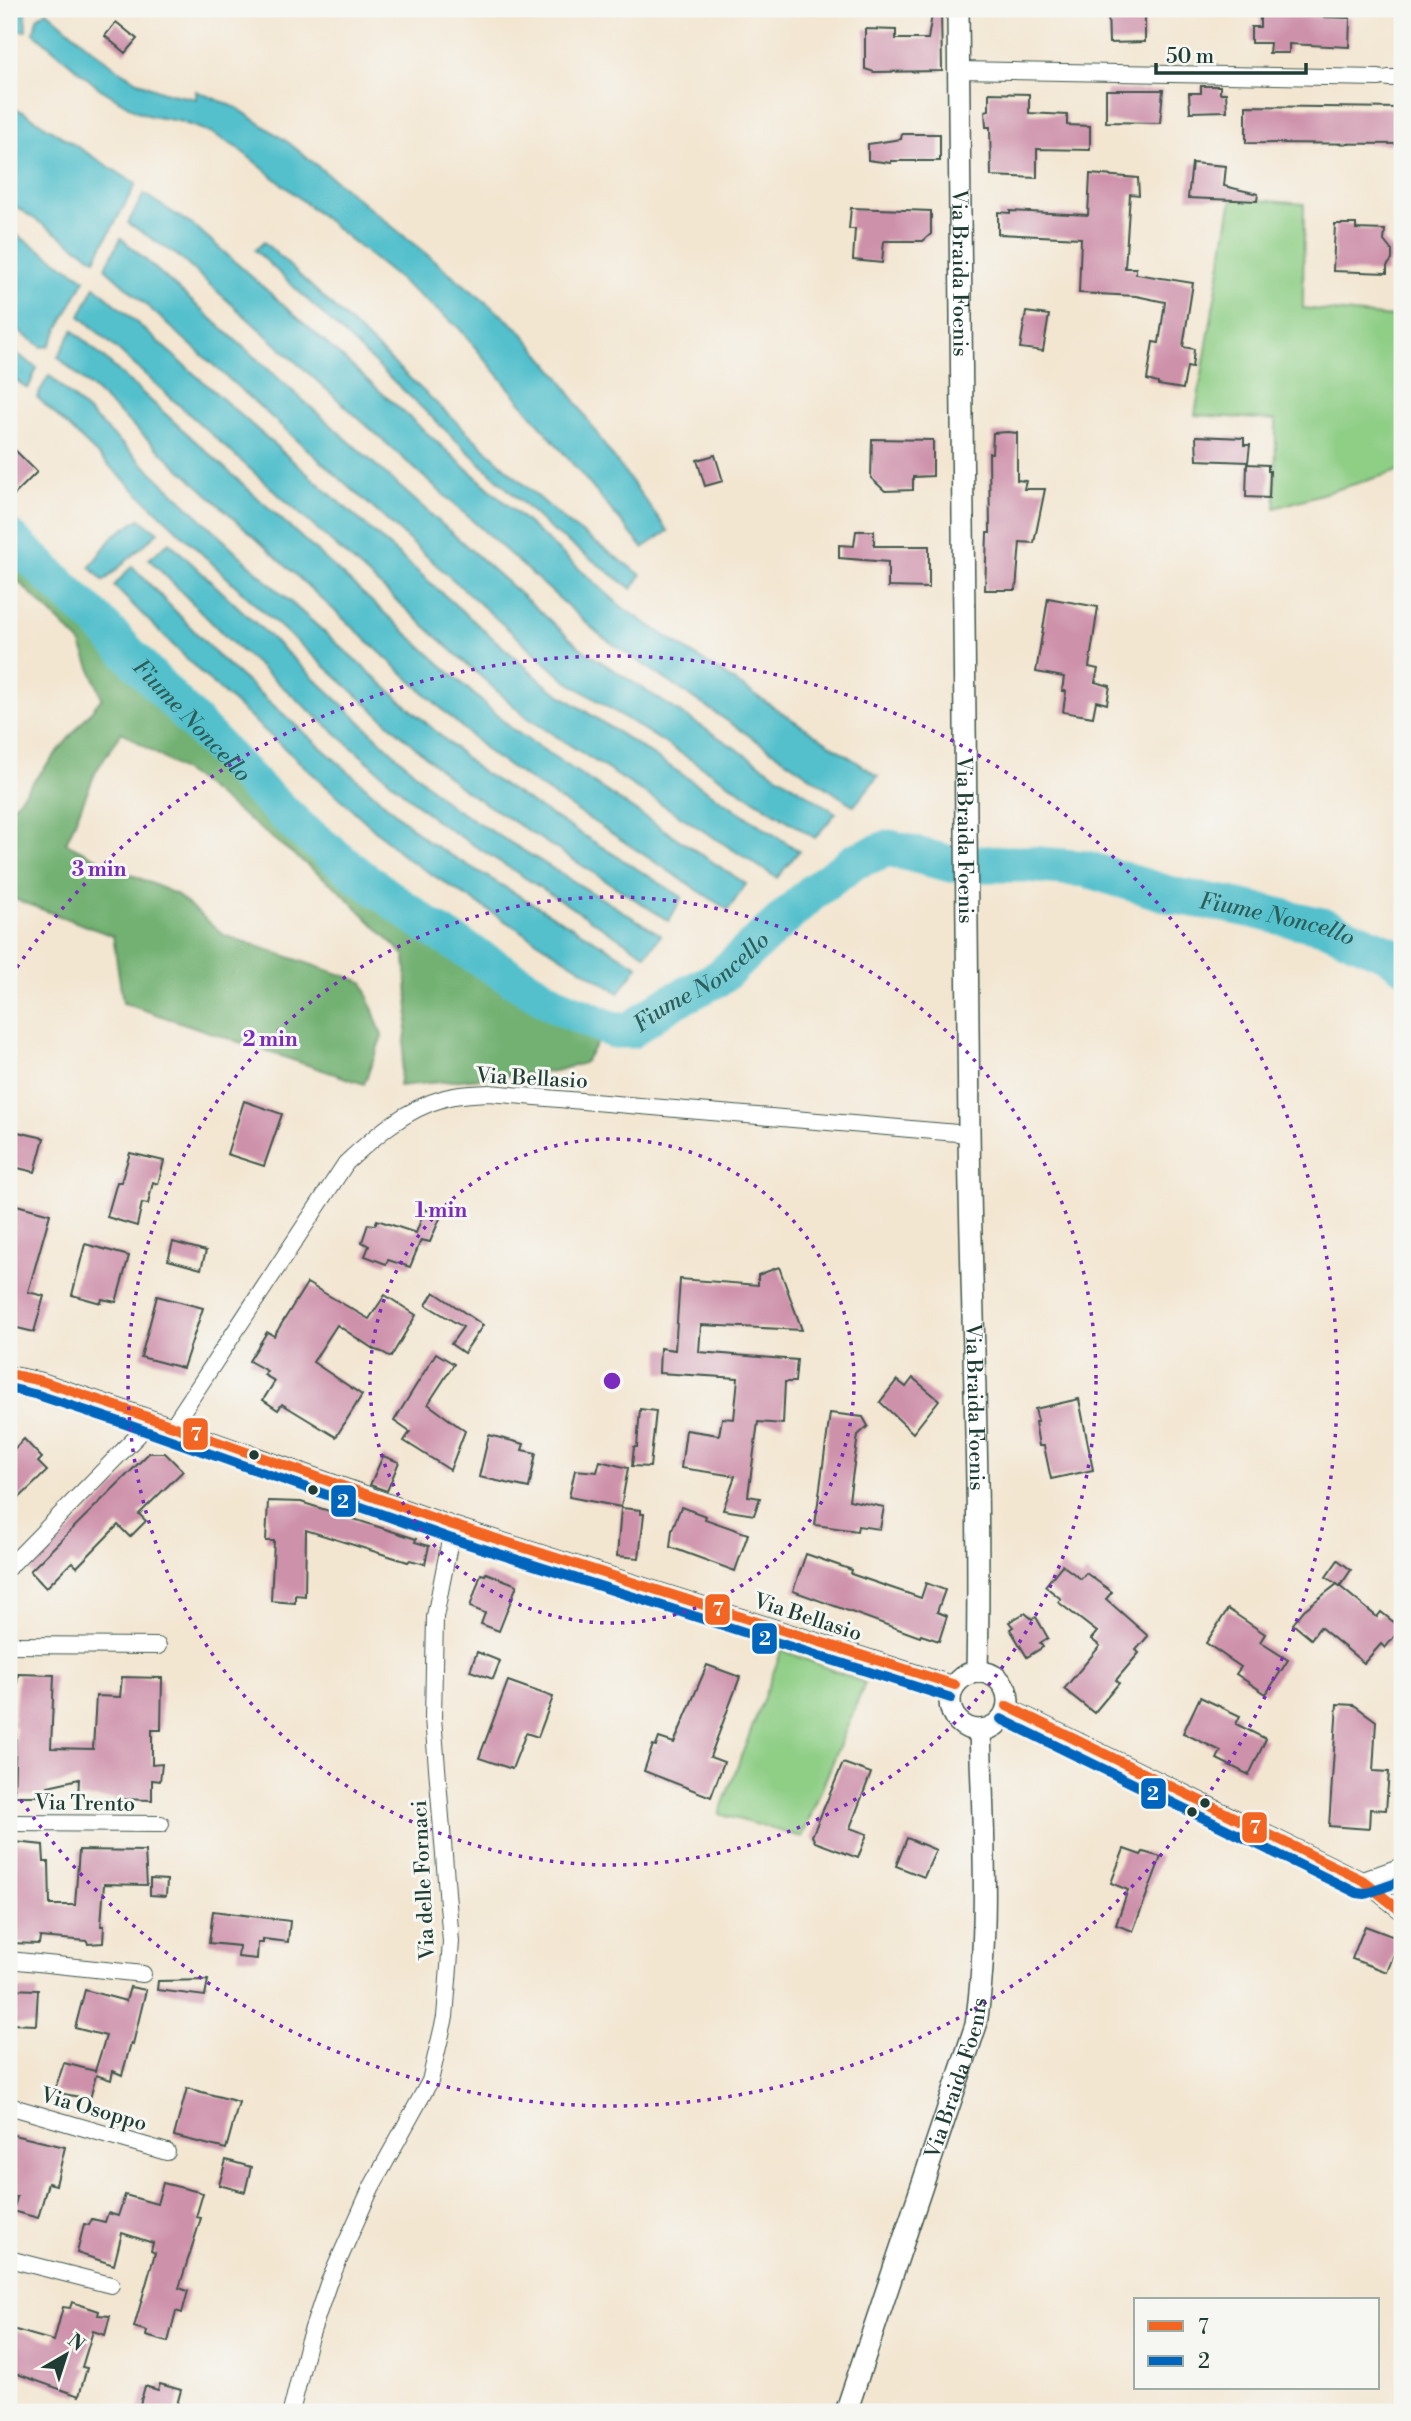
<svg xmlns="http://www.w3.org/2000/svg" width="1411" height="2421" font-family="'Libre Bodoni',serif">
  <rect width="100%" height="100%" fill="#f6f6f2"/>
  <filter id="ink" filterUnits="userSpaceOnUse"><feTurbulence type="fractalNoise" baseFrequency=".0143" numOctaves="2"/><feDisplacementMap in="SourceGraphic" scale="14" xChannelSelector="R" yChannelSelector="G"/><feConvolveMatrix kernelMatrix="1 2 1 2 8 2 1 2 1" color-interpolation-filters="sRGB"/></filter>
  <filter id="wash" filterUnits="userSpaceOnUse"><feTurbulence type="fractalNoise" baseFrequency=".00686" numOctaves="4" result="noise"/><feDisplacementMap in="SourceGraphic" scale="28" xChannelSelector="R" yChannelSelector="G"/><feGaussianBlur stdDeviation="1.57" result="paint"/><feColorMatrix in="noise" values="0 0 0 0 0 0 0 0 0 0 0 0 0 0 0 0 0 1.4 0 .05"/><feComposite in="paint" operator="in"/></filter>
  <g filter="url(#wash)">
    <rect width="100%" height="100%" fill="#f3e6d1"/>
    <g fill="#8ece85" stroke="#56865c" stroke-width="2">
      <path d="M1232 198 1304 204 1303 308 1402 318V470L1275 508 1276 420 1195 415Z"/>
      <path d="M782 1650 865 1683 802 1837 719 1814Z"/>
    </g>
    <path fill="#72b172" stroke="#487753" stroke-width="2" d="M9 537 95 618 255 786 301 829 361 877 428 926 560 1007 590 1021 600 1038 584 1063 555 1071 399 1086 409 1011 405 956 338 889 196 779 122 732 96 771 66 843 118 869 176 894 224 935 363 982 382 1036 364 1084 123 1003 113 936 9 897V811L102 698 80 642 9 572Z"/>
    <g fill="#53c0cc" stroke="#397e80" stroke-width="2">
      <path d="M9 9H25L26 31 9 30Z"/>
      <path d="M47 11C81 40 116 75 158 90 170 95 184 96 196 99V91L237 108 289 143 520 330 558 375 605 446 668 531 643 548 459 328 239 149 210 132 178 121 150 116 137 111 99 88 34 33 37 18Z"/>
      <path d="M9 107 23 112 136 184 95 259 9 202Z"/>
      <path d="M144 194 197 228 623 608 878 776 854 806 601 636 178 256 128 223Z"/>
      <path d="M9 230 85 279 49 346 42 347 9 325Z"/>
      <path d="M121 238 583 650 836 813 815 838 565 680 105 268Z"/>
      <path d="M264 242 512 474 568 523 641 575 632 589 550 529 255 250Z"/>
      <path d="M95 286 547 686 799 851 777 878 526 717 80 316Z"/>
      <path d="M73 330 512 729 746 884 728 910 492 755 58 357Z"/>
      <path d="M9 348 37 368 28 389 9 375Z"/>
      <path d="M49 375 268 582 479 770 682 897 669 921 461 788 256 605 37 397Z"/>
      <path d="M140 519 158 532 104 581 90 567 113 536Z"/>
      <path d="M169 542 449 805 661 935 646 955 436 821 229 640 149 559Z"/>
      <path d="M132 566 221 659 427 841 638 966 619 993 406 858 201 673 114 586Z"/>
    </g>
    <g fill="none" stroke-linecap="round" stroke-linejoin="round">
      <path stroke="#53c0cc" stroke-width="37" id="s1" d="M9 537 95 618 255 786 301 829 361 877 428 926 560 1007 613 1030H631L664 1006 719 978 814 891 855 861 889 848 951 864H1028L1086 869 1175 896 1230 905 1327 927 1389 954 1402 964"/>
    </g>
    <g id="blocks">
      <g fill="#ce91aa">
        <path d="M933 9H941L942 71 874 72 865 69V29L896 30V39H928Z"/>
        <path d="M1108 9H1143L1145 11V42L1109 43Z"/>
        <path d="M1266 9H1294V16L1350 18 1349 47 1289 44V53H1269L1270 43H1251V27H1260V11H1266Z"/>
        <path d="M116 22 137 39 125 53 105 36Z"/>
        <path d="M1201 86H1220V93H1226L1227 111 1190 112 1189 93H1201Z"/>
        <path d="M1106 90H1163L1160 123 1106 122Z"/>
        <path d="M989 93 1029 94V113L1067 115V125L1090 126V150L1037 149V178L991 176 990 127H986L985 111 989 110Z"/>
        <path d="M1246 106 1402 108V144L1246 143Z"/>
        <path d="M902 134H940V161H891V163L868 160V144L901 139Z"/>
        <path d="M1192 163 1226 166 1224 186 1258 194 1257 201 1188 198Z"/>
        <path d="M1090 174 1138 178 1139 195 1130 194 1125 268H1136V274L1193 283 1183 347 1194 349 1192 368 1187 367 1183 389 1158 385V383L1147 380 1153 342 1159 343 1165 302 1136 296 1079 293 1081 238 998 234V212L1010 213V211L1088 215Z"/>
        <path d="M851 208 931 211V234L923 241H884L882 263 853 260 855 229H849Z"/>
        <path d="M1335 224H1356V229L1385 230 1384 241 1392 251V260L1387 266V273L1333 271Z"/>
        <path d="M1026 312 1049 315 1043 351 1020 348Z"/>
        <path d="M1008 432 1017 433V480L1026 481 1024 489H1045L1034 543 1020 542 1016 590H985L987 533H990L989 453H992L993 433Z"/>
        <path d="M1196 436 1244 438V445H1250L1248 462 1197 460Z"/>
        <path d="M872 439 933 440V476L913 477V490L885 491 871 478Z"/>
        <path d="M9 444 37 472 9 500Z"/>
        <path d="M715 455 723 481 705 486 697 460Z"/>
        <path d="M1247 464 1268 465V471H1270L1269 498 1246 497Z"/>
        <path d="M856 531H874V546H929V588L888 587V562L839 558V545L854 546Z"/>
        <path d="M1048 598 1098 607 1089 667 1098 669 1095 682 1110 686 1107 704 1096 701 1093 717 1063 712 1066 691H1062L1064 677 1036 672Z"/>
        <path d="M244 1101 282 1114 264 1166 227 1154Z"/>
        <path d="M9 1130 44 1138 35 1172 9 1166Z"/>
        <path d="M130 1153 164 1161 158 1184 153 1182 148 1204 142 1203 137 1226 107 1217 117 1182H121Z"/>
        <path d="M9 1203 50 1214 28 1292 44 1296 34 1332 9 1326Z"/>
        <path d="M425 1209 441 1216 430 1242 421 1240 410 1267 388 1260 386 1264 365 1256 369 1246 362 1242 368 1224 375 1225 377 1220 416 1233Z"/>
        <path d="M173 1242 206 1251 201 1269 168 1260Z"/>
        <path d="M85 1244 129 1256 116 1302 102 1299 101 1303 72 1295Z"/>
        <path d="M779 1267 802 1330 701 1325 699 1352 797 1360 795 1382H785L783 1424 758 1422 748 1496 760 1498 754 1515 723 1510 735 1476 681 1468 686 1430 719 1435 722 1418 734 1419 738 1378 659 1373 660 1348 675 1350 680 1279 758 1285V1275Z"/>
        <path d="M307 1283 369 1319 385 1295 416 1315 391 1357 382 1352 375 1350 337 1325 313 1362 362 1395 336 1437 282 1404 278 1410 263 1400 275 1381 264 1375 267 1371 249 1361 267 1332 274 1336Z"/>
        <path d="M434 1292 483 1325 464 1353 451 1344 463 1327 426 1305Z"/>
        <path d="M157 1296 203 1308 183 1368 141 1357Z"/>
        <path d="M436 1353 454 1364 428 1404 465 1431 450 1470 404 1441 410 1432 394 1421Z"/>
        <path d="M913 1378 939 1400 913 1433 880 1402 897 1380 906 1387Z"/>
        <path d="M1079 1399 1093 1470 1051 1479 1044 1446H1039L1035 1422 1038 1421 1035 1409Z"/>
        <path d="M640 1409 656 1411 650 1467 632 1466 634 1447H637Z"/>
        <path d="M830 1413 863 1417 868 1426 858 1435 849 1500 884 1507 880 1529 858 1526 857 1531 815 1525Z"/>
        <path d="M489 1435 524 1444 522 1450 536 1453 529 1488 479 1477Z"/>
        <path d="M24 1439 42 1458 38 1462 47 1471 9 1508V1454Z"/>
        <path d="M149 1453H165L183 1471 139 1514 146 1521 130 1537 118 1525 77 1567 72 1562 46 1588 30 1571Z"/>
        <path d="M383 1456 399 1462 387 1491 370 1485Z"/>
        <path d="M600 1461 628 1468 621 1507 569 1497 575 1470 597 1472Z"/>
        <path d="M268 1501 301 1502 416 1539 415 1542 429 1546 425 1564 410 1560 408 1562 306 1530 305 1596 295 1595V1603L271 1601 274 1541H266Z"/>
        <path d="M681 1507 706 1516 705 1519 748 1534 735 1571 670 1547 672 1530Z"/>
        <path d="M621 1508 641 1510V1514H644L639 1558 617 1556Z"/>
        <path d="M806 1554 852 1570 851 1574 921 1598 926 1583 945 1590 937 1612 947 1616 939 1641 921 1635 920 1637 793 1591Z"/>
        <path d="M1338 1560 1351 1570 1340 1586 1337 1584 1377 1617 1381 1612 1401 1628 1385 1648 1381 1644 1364 1663 1320 1627 1311 1639 1293 1624 1304 1610 1337 1584 1326 1577Z"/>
        <path d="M1062 1565 1081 1579 1086 1573 1112 1592 1106 1599 1148 1636 1136 1650 1139 1653 1116 1680 1119 1683 1094 1713 1064 1689 1100 1646 1091 1639 1097 1632 1058 1602 1061 1599 1045 1586Z"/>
        <path d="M486 1573 517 1585 499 1631 481 1624 485 1613 470 1607 481 1574 485 1575Z"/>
        <path d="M1228 1609 1265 1634 1260 1642 1288 1660 1266 1694 1236 1674 1241 1667 1206 1643Z"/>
        <path d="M1025 1613 1032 1619 1036 1617 1048 1638 1040 1643 1043 1647 1027 1657 1010 1629 1013 1627 1009 1622Z"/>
        <path d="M477 1652 500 1661 493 1679 470 1671Z"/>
        <path d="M707 1665 740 1677 710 1757 724 1762 711 1797 644 1771 653 1745 656 1746 659 1738 674 1743Z"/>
        <path d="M18 1674 54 1675 51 1748 93 1749 96 1696 120 1697 122 1677 162 1678 161 1730H152V1765L162 1764 160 1781 152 1780V1800L78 1798 79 1779 48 1786V1796H14L16 1726H13Z"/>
        <path d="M508 1681 553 1697 538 1737 526 1733 512 1769 479 1758Z"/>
        <path d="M1200 1697 1240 1716 1236 1724 1266 1739 1249 1775 1217 1759 1221 1751 1183 1733Z"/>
        <path d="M1337 1704 1354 1705 1376 1721 1373 1771 1389 1772 1386 1810 1370 1809 1369 1829 1329 1826Z"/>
        <path d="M843 1763 871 1773 850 1828 867 1834 858 1858 815 1842 812 1836Z"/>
        <path d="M907 1838 936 1850 924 1877 896 1866Z"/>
        <path d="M15 1842 43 1845 44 1862H49L50 1905H75L79 1850 145 1851 147 1885 104 1884 101 1926H104L103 1943 88 1944 87 1941 40 1937 39 1944 9 1943V1860H14Z"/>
        <path d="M1124 1849 1141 1855 1143 1852 1161 1857 1133 1931 1116 1925 1128 1890 1111 1883Z"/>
        <path d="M150 1879 167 1880 166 1896 150 1895Z"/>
        <path d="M213 1911 290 1921 288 1942 263 1939V1943H258L257 1959 238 1957 239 1946 209 1943Z"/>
        <path d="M1365 1926 1400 1939 1387 1972 1352 1959Z"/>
        <path d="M208 1980 205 1996 157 1990 158 1981Z"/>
        <path d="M130 1987 146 1990 133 2044 131 2043 122 2075 113 2071 111 2080 96 2075 90 2099 54 2092 64 2063 95 2071 106 2036 75 2028 85 1990 126 2001Z"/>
        <path d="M9 1989 38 1990 36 2025 9 2024Z"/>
        <path d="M187 2088 239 2102 226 2149 174 2136Z"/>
        <path d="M9 2134 65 2147 56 2185 48 2183 38 2218 13 2211 17 2197 9 2196Z"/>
        <path d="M226 2160 251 2167 245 2192 219 2185Z"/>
        <path d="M163 2183 203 2193 196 2217 201 2218 179 2288 188 2291 182 2313 176 2311 168 2342 146 2336 147 2331 134 2327 155 2253 151 2251 153 2243 122 2233 114 2265 77 2253 84 2224 89 2225 92 2219 105 2222 108 2213 118 2216 125 2195 157 2204Z"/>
        <path d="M72 2302 99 2311 98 2315 110 2316 105 2335 93 2331 82 2367 87 2368 79 2396 9 2371V2328L54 2341 63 2307 70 2308Z"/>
        <path d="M160 2384 181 2390 175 2412H138L145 2386 158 2390Z"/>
      </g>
    </g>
  </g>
  <g filter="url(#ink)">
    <use href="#blocks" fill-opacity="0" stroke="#3f564c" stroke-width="2"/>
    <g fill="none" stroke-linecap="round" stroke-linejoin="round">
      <defs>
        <g id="minor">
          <path d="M959 70 1379 78"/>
          <path d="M1388 78H1402"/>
          <path d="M9 1374 42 1381 119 1407 453 1525 955 1685"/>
          <path d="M172 1427 346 1163C375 1136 405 1109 445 1098 459 1094 475 1094 489 1093L969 1134"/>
          <path d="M9 1567 153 1420"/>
          <path d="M9 1645 158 1646"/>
          <path d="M1007 1706 1362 1880 1402 1912"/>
          <path d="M9 1823 161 1824"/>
          <path d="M1362 1880 1402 1866"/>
          <path d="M9 1960 143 1974"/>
          <path d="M9 2106 167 2152"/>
          <path d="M9 2259 111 2285"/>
          <path d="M291 2412 308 2343 328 2284 371 2188 430 2081 445 2017 451 1942 433 1718 435 1617 453 1525"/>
        </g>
        <g id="tertiary">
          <path id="s2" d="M958 9C961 382 963 755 969 1129 971 1310 981 1491 977 1672"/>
          <circle cx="979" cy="1701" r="29"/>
          <path id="s3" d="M846 2412 976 2025C990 1928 983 1827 980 1730"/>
        </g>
      </defs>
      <use href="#minor" stroke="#3f564c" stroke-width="18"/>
      <use href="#tertiary" stroke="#3f564c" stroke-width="24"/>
      <use href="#minor" stroke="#fff" stroke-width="16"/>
      <use href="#tertiary" stroke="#fff" stroke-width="21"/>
      <defs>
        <g id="bus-1">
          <path d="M9 1374 42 1381 119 1407 453 1525 955 1685"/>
          <path d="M1007 1706 1362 1880 1402 1912"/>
        </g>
        <g id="bus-2">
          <path d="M9 1388 38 1395 114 1420 449 1538 951 1698"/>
          <path d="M1001 1719 1357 1893 1365 1894 1402 1881"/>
        </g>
      </defs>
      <use href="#bus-1" stroke="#f6f6f2" stroke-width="16"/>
      <use href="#bus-2" stroke="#f6f6f2" stroke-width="16"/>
      <use href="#bus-1" stroke="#f26522" stroke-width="10"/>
      <use href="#bus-2" stroke="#0065bd" stroke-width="10"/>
    </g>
  </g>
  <g fill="none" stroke="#7b2cbf" stroke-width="3.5" stroke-dasharray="3.5 7">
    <circle cx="612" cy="1381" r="242"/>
    <circle cx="612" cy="1381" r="484"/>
    <path d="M11 976A725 725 0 1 1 11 1786"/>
  </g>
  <g fill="#1f3d34" stroke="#f6f6f2" stroke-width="2.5">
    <circle cx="254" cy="1455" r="6"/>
    <circle cx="313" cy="1490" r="6"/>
    <circle cx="1205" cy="1803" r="6"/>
    <circle cx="1192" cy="1812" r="6"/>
  </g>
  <g text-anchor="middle" stroke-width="6" stroke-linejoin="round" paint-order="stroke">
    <g font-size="21" fill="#1f3d34" stroke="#f6f6f2">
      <text dy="7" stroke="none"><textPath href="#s2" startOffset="264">Via Braida Foenis</textPath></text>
      <text dy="7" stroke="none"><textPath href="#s2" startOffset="831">Via Braida Foenis</textPath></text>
      <text transform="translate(532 1078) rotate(3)" y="7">Via Bellasio</text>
      <text dy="7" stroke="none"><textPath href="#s2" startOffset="1398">Via Braida Foenis</textPath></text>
      <text transform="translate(808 1617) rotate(18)" y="7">Via Bellasio</text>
      <text transform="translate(85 1803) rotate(1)" y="7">Via Trento</text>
      <text transform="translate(423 1880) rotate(-93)" y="7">Via delle Fornaci</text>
      <text dy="7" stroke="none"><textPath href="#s3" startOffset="352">Via Braida Foenis</textPath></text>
      <text transform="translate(94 2109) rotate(16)" y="7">Via Osoppo</text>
    </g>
    <g font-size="23" font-style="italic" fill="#2c5e5a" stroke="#f6f6f2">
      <text dy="8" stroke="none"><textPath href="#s1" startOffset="259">Fiume Noncello</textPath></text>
      <text dy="8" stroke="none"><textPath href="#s1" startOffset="1519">Fiume Noncello</textPath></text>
      <text dy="8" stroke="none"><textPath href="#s1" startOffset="889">Fiume Noncello</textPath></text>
    </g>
  </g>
  <circle cx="612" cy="1381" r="10" fill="#7b2cbf" stroke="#f6f6f2" stroke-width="3.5"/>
  <g font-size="21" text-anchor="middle" font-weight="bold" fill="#7b2cbf" stroke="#f6f6f2" stroke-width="6" stroke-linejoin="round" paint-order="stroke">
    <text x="99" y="876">3 min</text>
    <text x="270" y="1046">2 min</text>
    <text x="441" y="1217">1 min</text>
  </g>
  <g stroke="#f6f6f2" stroke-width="2.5">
    <rect x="182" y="1417" width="27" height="34" rx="7" fill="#f26522"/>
    <rect x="330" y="1484" width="27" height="34" rx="7" fill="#0065bd"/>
    <rect x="704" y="1593" width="27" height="33" rx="7" fill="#f26522"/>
    <rect x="751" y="1622" width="27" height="33" rx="7" fill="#0065bd"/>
    <rect x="1140" y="1777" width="27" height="33" rx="7" fill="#0065bd"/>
    <rect x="1241" y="1811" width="27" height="33" rx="7" fill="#f26522"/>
  </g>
  <g font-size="19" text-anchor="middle" font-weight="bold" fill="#fff">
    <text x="196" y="1441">7</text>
    <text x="343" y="1508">2</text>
    <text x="718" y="1616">7</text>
    <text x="765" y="1645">2</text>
    <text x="1153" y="1800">2</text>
    <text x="1255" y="1834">7</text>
  </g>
  <rect width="1411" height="2421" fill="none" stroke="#f6f6f2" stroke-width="35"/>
  <rect x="1134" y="2298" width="245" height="91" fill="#f6f6f2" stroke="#a0aca6" stroke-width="2"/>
  <rect x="1148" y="2321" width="35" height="10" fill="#f26522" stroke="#a0aca6" stroke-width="2"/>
  <text x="1198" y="2334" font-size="21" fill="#1f3d34">7</text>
  <rect x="1148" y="2356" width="35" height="10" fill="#0065bd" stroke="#a0aca6" stroke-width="2"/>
  <text x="1198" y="2368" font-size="21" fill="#1f3d34">2</text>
  <g transform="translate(66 2355) rotate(39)" stroke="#f6f6f2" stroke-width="5" paint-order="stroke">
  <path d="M0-5L12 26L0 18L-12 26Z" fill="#1f3d34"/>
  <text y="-10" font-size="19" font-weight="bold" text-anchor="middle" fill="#1f3d34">N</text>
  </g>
  <path d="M1156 63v10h150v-10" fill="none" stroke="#1f3d34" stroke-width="3.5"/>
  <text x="1166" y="63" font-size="21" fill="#1f3d34" stroke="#f6f6f2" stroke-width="5" paint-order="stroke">50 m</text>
</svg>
